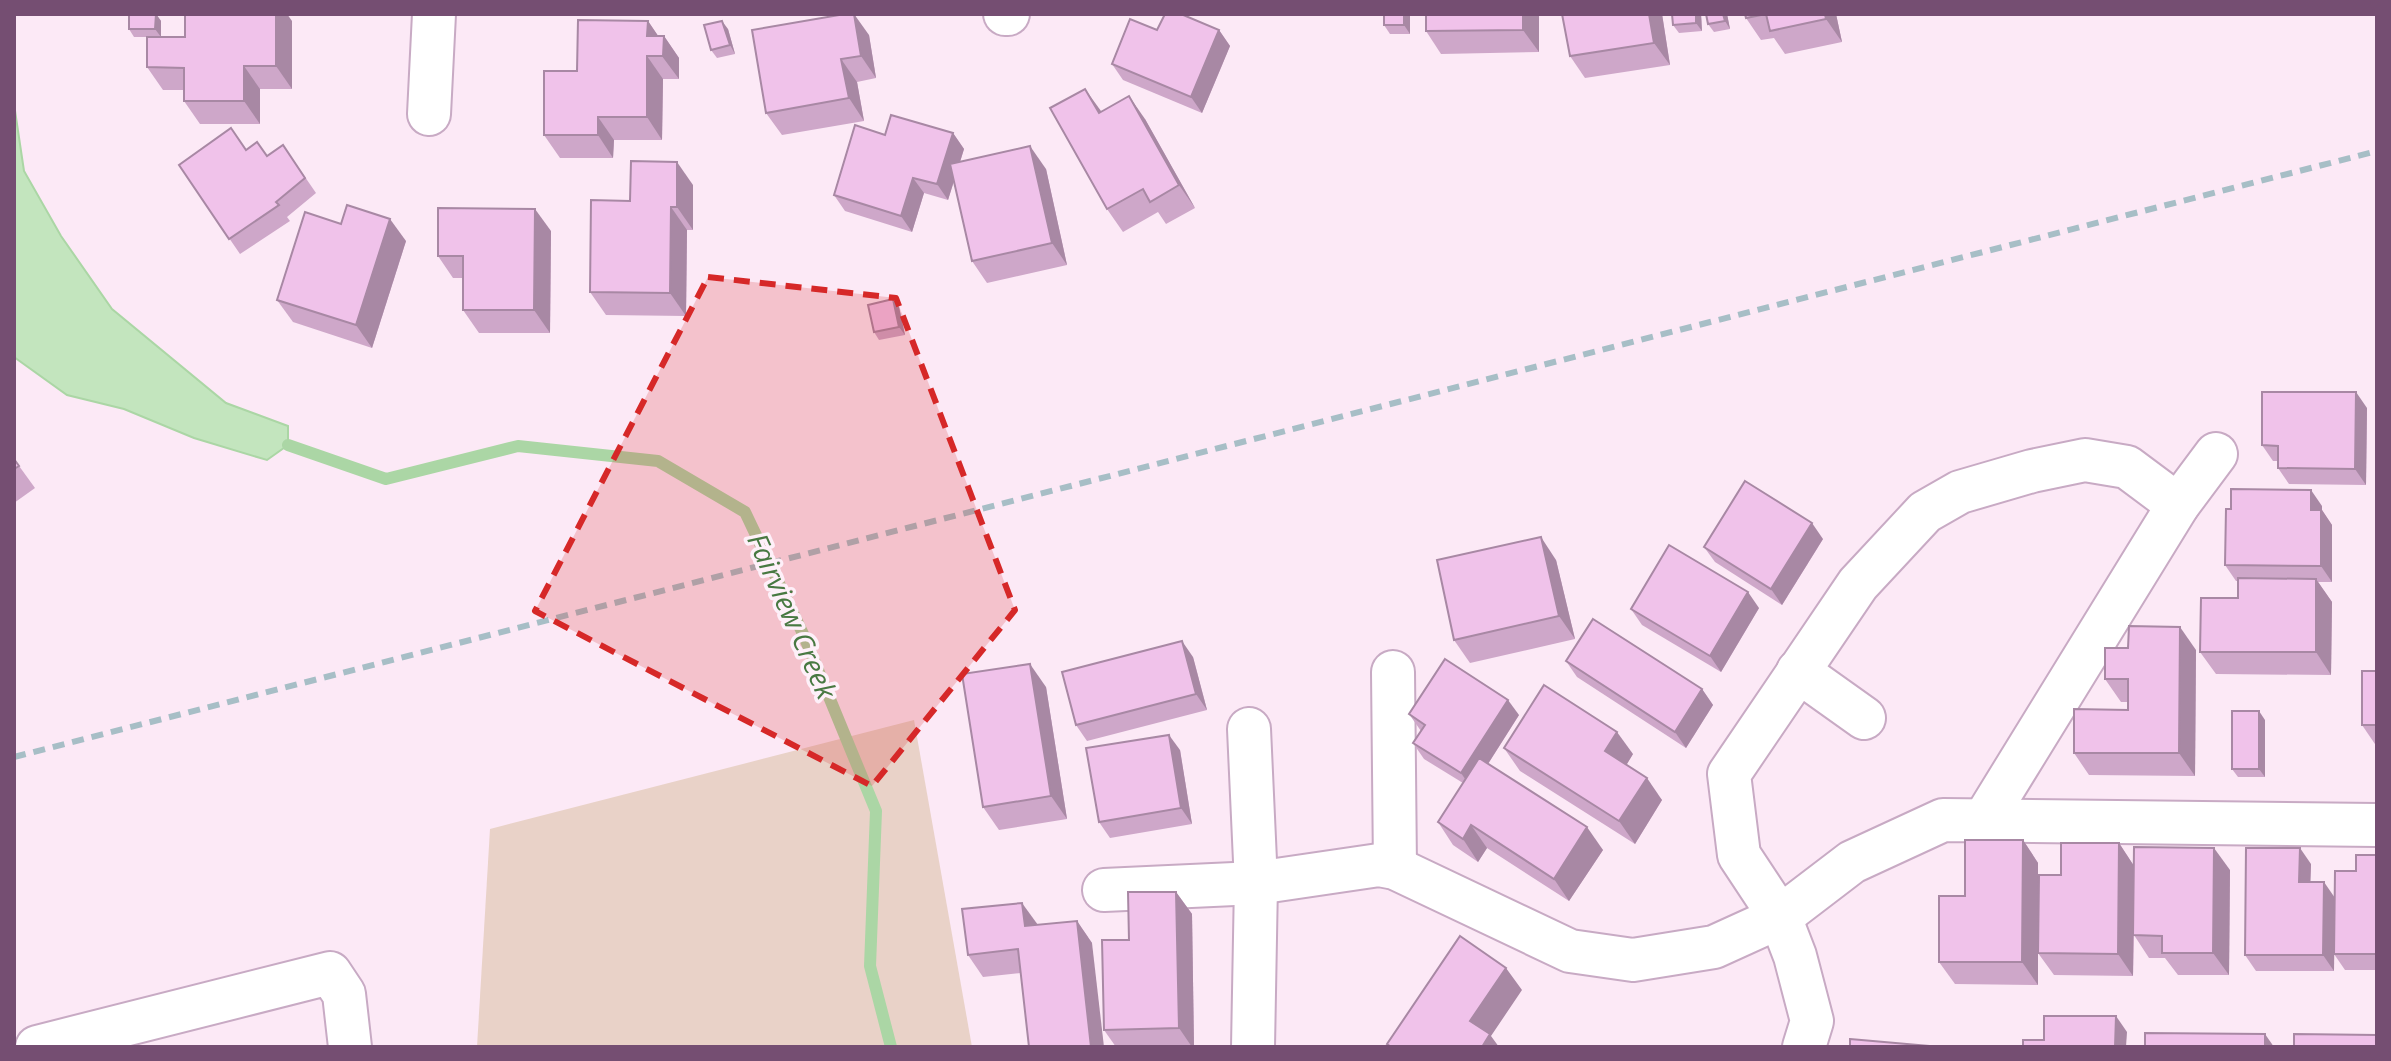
<svg xmlns="http://www.w3.org/2000/svg" width="2391" height="1061" font-family="'Open Sans',sans-serif">
  <rect width="100%" height="100%" fill="#fce9f6"/>
  <path fill="#e9d2c8" d="M914 720 972 1047H477L490 829Z"/>
  <path fill="#c3e5be" stroke="#abd6a5" stroke-width="2" d="M14 104 24 171 61 236 112 309 226 403 288 426V445L267 460 194 438 124 409 67 395 14 357Z"/>
  <g fill="none" stroke-linecap="round" stroke-linejoin="round">
    <path stroke="#abd6a5" stroke-width="12" d="M288 445 386 479 518 446 658 461 745 512 804 636 876 811 870 966 891 1047"/>
    <defs>
      <g id="minor">
        <path d="M1005 14H1008"/>
        <path d="M429 114 434 14"/>
        <path d="M1798 671 1864 718"/>
        <path d="M1393 672 1395 868"/>
        <path d="M1249 729 1256 883 1253 1047"/>
        <path d="M1984 820 2178 505 2216 454"/>
        <path d="M1104 890 1256 883 1379 865 1395 868 1570 951 1633 960 1714 947 1780 917 1852 862 1943 820 2377 825"/>
        <path d="M37 1047 330 973 344 994 350 1047"/>
        <path d="M1804 1047 1812 1021 1795 956 1780 917 1739 855 1729 774 1858 584 1925 512 1960 492 2032 471 2085 460 2127 467 2178 505"/>
      </g>
    </defs>
    <use href="#minor" stroke="#c8aac4" stroke-width="46"/>
    <use href="#minor" stroke="#fff" stroke-width="42"/>
    <path stroke="#a7bec6" stroke-width="6" stroke-dasharray="12 8" stroke-linecap="butt" d="M14 757 2377 151"/>
  </g>
  <g fill="#cea7c9">
    <path d="M129 14H156L161 21V37H134L129 29Z"/>
    <path d="M1384 14H1410V34H1390L1384 25Z"/>
    <path d="M1426 14H1539V52L1441 54 1426 31Z"/>
    <path d="M1662 14 1670 65 1585 78 1570 56Z"/>
    <path d="M1672 14H1701L1702 31 1679 33 1673 25Z"/>
    <path d="M1706 14H1727L1730 29 1714 32 1708 24Z"/>
    <path d="M1745 14H1836L1842 42 1785 54 1774 38 1761 40 1746 18Z"/>
    <path d="M292 21V89H260V124H200L184 101V90H163L147 67Z"/>
    <path d="M648 21 658 36H664L679 58V79H663L662 140H614L613 158H560L544 135 577 71Z"/>
    <path d="M728 29 735 54 717 58 711 50Z"/>
    <path d="M1157 30H1219L1230 46 1202 113 1123 80 1112 64Z"/>
    <path d="M869 35 876 78 857 82 864 121 782 135 766 113Z"/>
    <path d="M1145 119 1195 208 1166 224 1158 212 1123 232 1107 209Z"/>
    <path d="M953 133 964 149 960 162 1046 169 1067 265 987 283 972 261 954 181 948 200 924 193 912 232 845 211 834 195Z"/>
    <path d="M283 145 316 193 287 217 290 221 240 254 179 165 246 150 267 156Z"/>
    <path d="M693 185V230H687L686 316 606 315 590 292 630 201Z"/>
    <path d="M341 224 406 241 372 348 293 322 277 300Z"/>
    <path d="M551 231 550 333H479L463 310V278H453L438 256Z"/>
    <path d="M899 307 905 335 879 340 874 332Z"/>
    <path d="M2367 408 2366 485 2289 484 2278 468V461H2273L2262 445Z"/>
    <path d="M14 459 35 488 14 503Z"/>
    <path d="M2322 506V510L2332 525V582H2318L2332 602 2331 675 2216 674 2200 652 2238 598V581H2236L2225 565Z"/>
    <path d="M1823 539 1782 605 1715 562 1704 547Z"/>
    <path d="M1556 560 1575 639 1470 663 1454 640Z"/>
    <path d="M1759 608 1721 672 1642 625 1631 609Z"/>
    <path d="M2128 648 2196 650 2195 776 2089 775 2074 753 2128 710V702H2121L2105 679Z"/>
    <path d="M1193 657 1207 710 1087 741 1076 725Z"/>
    <path d="M1566 661 1702 689 1713 705 1686 748 1577 677Z"/>
    <path d="M2377 671V747L2362 725Z"/>
    <path d="M1046 687 1067 819 999 830 983 807Z"/>
    <path d="M1409 714 1519 715 1488 764 1603 850 1569 901 1487 848 1478 862 1453 845 1438 822 1463 783 1424 759 1413 743 1421 731Z"/>
    <path d="M2265 720V777H2238L2232 769Z"/>
    <path d="M1504 748 1633 754 1626 765 1662 800 1635 844 1520 771Z"/>
    <path d="M1180 750 1192 824 1110 838 1099 822Z"/>
    <path d="M2023 840 2038 863V985L1955 984 1939 962 1965 896Z"/>
    <path d="M2119 843 2134 866 2230 870 2229 975H2178L2165 958H2149L2134 935 2133 976 2054 975 2038 953 2061 875Z"/>
    <path d="M2377 855V970H2345L2334 954V971H2256L2245 955 2311 864 2310 882 2335 898 2356 871Z"/>
    <path d="M1176 892 1192 914 1194 1047H1116L1104 1030 1129 940Z"/>
    <path d="M1077 921 1092 943 1021 973 983 977 968 955 1038 925Z"/>
  </g>
  <g fill="#a888a4">
    <path d="M156 14 161 21V37L155 29Z"/>
    <path d="M276 14H287L292 21V89L276 66Z"/>
    <path d="M854 14 869 35 876 78 861 56Z"/>
    <path d="M1404 14H1410V34L1404 25Z"/>
    <path d="M1523 14H1539V52L1523 30Z"/>
    <path d="M1649 14H1662L1670 65 1654 43Z"/>
    <path d="M1696 14H1701L1702 31 1696 23Z"/>
    <path d="M1723 14H1727L1730 29 1725 21Z"/>
    <path d="M1825 14H1836L1842 42 1826 19Z"/>
    <path d="M648 21 663 43 664 36 679 58V79L647 36Z"/>
    <path d="M722 21 728 29 735 54 730 45Z"/>
    <path d="M1219 30 1230 46 1202 113 1191 97Z"/>
    <path d="M647 56 663 79 662 140 647 117Z"/>
    <path d="M841 59 857 82 864 121 849 98Z"/>
    <path d="M244 66 260 89V124L244 101Z"/>
    <path d="M1085 89 1101 111 1115 136 1099 113Z"/>
    <path d="M1129 96 1145 119 1195 208 1179 185Z"/>
    <path d="M598 117 614 140 613 158 598 135Z"/>
    <path d="M953 133 964 149 948 200 937 184Z"/>
    <path d="M1030 146 1046 169 1067 265 1052 243Z"/>
    <path d="M677 162 693 185V230L677 207Z"/>
    <path d="M913 178 924 193 912 232 901 216Z"/>
    <path d="M671 207 687 230 686 316 670 293Z"/>
    <path d="M535 209 551 231 550 333 534 310Z"/>
    <path d="M390 219 406 241 372 348 356 325Z"/>
    <path d="M893 299 899 307 905 335 899 327Z"/>
    <path d="M2356 392 2367 408 2366 485 2355 469Z"/>
    <path d="M2311 490 2322 506V510L2332 525V582L2321 566 2311 510Z"/>
    <path d="M1812 523 1823 539 1782 605 1771 589Z"/>
    <path d="M1541 537 1556 560 1575 639 1559 616Z"/>
    <path d="M2316 579 2332 602 2331 675 2316 652Z"/>
    <path d="M1748 592 1759 608 1721 672 1710 656Z"/>
    <path d="M2180 627 2196 650 2195 776 2179 753Z"/>
    <path d="M1182 641 1193 657 1207 710 1196 694Z"/>
    <path d="M1030 664 1046 687 1067 819 1051 796Z"/>
    <path d="M1702 689 1713 705 1686 748 1675 732Z"/>
    <path d="M1508 700 1519 715 1472 789 1461 773Z"/>
    <path d="M2259 711 2265 720V777L2259 769Z"/>
    <path d="M1617 732 1633 754 1621 774 1605 751Z"/>
    <path d="M1169 735 1180 750 1192 824 1181 808Z"/>
    <path d="M1647 778 1662 800 1635 844 1619 821Z"/>
    <path d="M1471 825 1487 848 1478 862 1463 839Z"/>
    <path d="M1587 827 1603 850 1569 901 1554 879Z"/>
    <path d="M2023 840 2038 863V985L2022 962Z"/>
    <path d="M2119 843 2134 866 2133 976 2118 954Z"/>
    <path d="M2214 848 2230 870 2229 975 2213 953Z"/>
    <path d="M2300 848 2311 864 2310 898 2299 882Z"/>
    <path d="M2324 882 2335 898 2334 971 2323 955Z"/>
    <path d="M1176 892 1192 914 1194 1047H1192L1179 1028Z"/>
    <path d="M1022 903 1038 925 1025 926Z"/>
    <path d="M1077 921 1092 943 1104 1047H1091Z"/>
    <path d="M1506 968 1522 990 1491 1036 1499 1047H1481L1470 1021Z"/>
    <path d="M2116 1016 2127 1032 2126 1047H2115Z"/>
    <path d="M2265 1034 2274 1047H2265Z"/>
  </g>
  <g fill="#f0c2ea" stroke="#a888a4" stroke-width="2">
    <path d="M129 14H156L155 29H129Z"/>
    <path d="M185 14H276V66H244V101H184V68L147 67V37H185Z"/>
    <path d="M845 14H854L861 56 841 59 849 98 766 113 752 30Z"/>
    <path d="M1165 14H1181L1219 30 1191 97 1112 64 1130 19 1157 30Z"/>
    <rect x="1384" y="14" width="20" height="11"/>
    <path d="M1426 14H1523V30L1426 31Z"/>
    <path d="M1562 14H1649L1654 43 1570 56Z"/>
    <path d="M1672 14H1696V23L1673 25Z"/>
    <path d="M1706 14H1723L1725 21 1708 24Z"/>
    <path d="M1745 14H1766L1746 18Z"/>
    <path d="M1766 14H1825L1826 19 1770 31Z"/>
    <path d="M578 20 648 21 647 36H664L663 56H647V117H598V135H544V71H577Z"/>
    <path d="M722 21 730 45 711 50 704 25Z"/>
    <path d="M1085 89 1099 113 1129 96 1179 185 1150 202 1143 189 1107 209 1050 108Z"/>
    <path d="M891 115 953 133 937 184 913 178 901 216 834 195 855 125 885 135Z"/>
    <path d="M231 128 246 150 257 142 267 156 283 145 305 178 276 202 279 205 229 239 179 165Z"/>
    <path d="M1030 146 1052 243 972 261 950 164Z"/>
    <path d="M631 161 677 162V207H671L670 293 590 292 591 200 630 201Z"/>
    <path d="M347 205 390 219 356 325 277 300 305 212 341 224Z"/>
    <path d="M438 208 535 209 534 310H463V256H438Z"/>
    <path d="M893 299 899 327 874 332 868 305Z"/>
    <path d="M2262 392H2356L2355 469 2278 468V446L2262 445Z"/>
    <path d="M14 459 19 466 14 469Z"/>
    <path d="M1745 481 1812 523 1771 589 1704 547Z"/>
    <path d="M2231 489 2311 490V510H2321V566L2225 565 2226 509H2231Z"/>
    <path d="M1541 537 1559 616 1454 640 1437 560Z"/>
    <path d="M1669 545 1748 592 1710 656 1631 609Z"/>
    <path d="M2238 578 2316 579V652H2200L2201 598H2238Z"/>
    <path d="M1593 619 1702 689 1675 732 1566 661Z"/>
    <path d="M2129 626 2180 627 2179 753H2074V709L2128 710V679H2105V648H2128Z"/>
    <path d="M1182 641 1196 694 1076 725 1062 672Z"/>
    <path d="M1445 659 1508 700 1461 773 1413 743 1425 725 1409 714Z"/>
    <path d="M1030 664 1051 796 983 807 962 674Z"/>
    <rect x="2362" y="671" width="15" height="54"/>
    <path d="M1544 685 1617 732 1605 751 1647 778 1619 821 1504 748Z"/>
    <rect x="2232" y="711" width="27" height="58"/>
    <path d="M1169 735 1181 808 1099 822 1086 748Z"/>
    <path d="M1479 758 1587 827 1554 879 1471 825 1463 839 1438 822Z"/>
    <path d="M1965 840H2023L2022 962H1939V896H1965Z"/>
    <path d="M2061 843H2119L2118 954 2038 953 2039 875H2061Z"/>
    <path d="M2134 847 2214 848 2213 953H2162V936L2133 935Z"/>
    <path d="M2246 848H2300L2299 882H2324L2323 955H2245Z"/>
    <path d="M2356 855H2377V954H2334L2335 871H2356Z"/>
    <path d="M1128 892H1176L1179 1028 1104 1030 1102 940H1129Z"/>
    <path d="M1022 903 1025 926 1077 921 1091 1047H1029L1018 949 968 955 962 909Z"/>
    <path d="M1460 936 1506 968 1470 1021 1490 1034 1482 1047H1391L1387 1044Z"/>
    <path d="M2044 1016H2116L2115 1047H2023V1040H2044Z"/>
    <path d="M2145 1033 2265 1034V1047H2145Z"/>
    <path d="M2294 1034 2377 1035V1047H2294Z"/>
    <path d="M1850 1039 1941 1047H1850Z"/>
  </g>
  <path fill="#d62828" fill-opacity="0.2" stroke="#d62828" stroke-width="6" stroke-dasharray="16 10" stroke-linejoin="round" d="M708 277 896 298 1015 610 872 786 535 611Z"/>
  <g text-anchor="middle" stroke-width="7" stroke-linejoin="round" paint-order="stroke">
    <g font-size="28" font-style="italic" fill="#487942" stroke="#fef0f9">
      <text transform="translate(792 616) rotate(66)" y="10">Fairview Creek</text>
    </g>
  </g>
  <rect width="2391" height="1061" fill="none" stroke="#754e72" stroke-width="32"/>
</svg>
